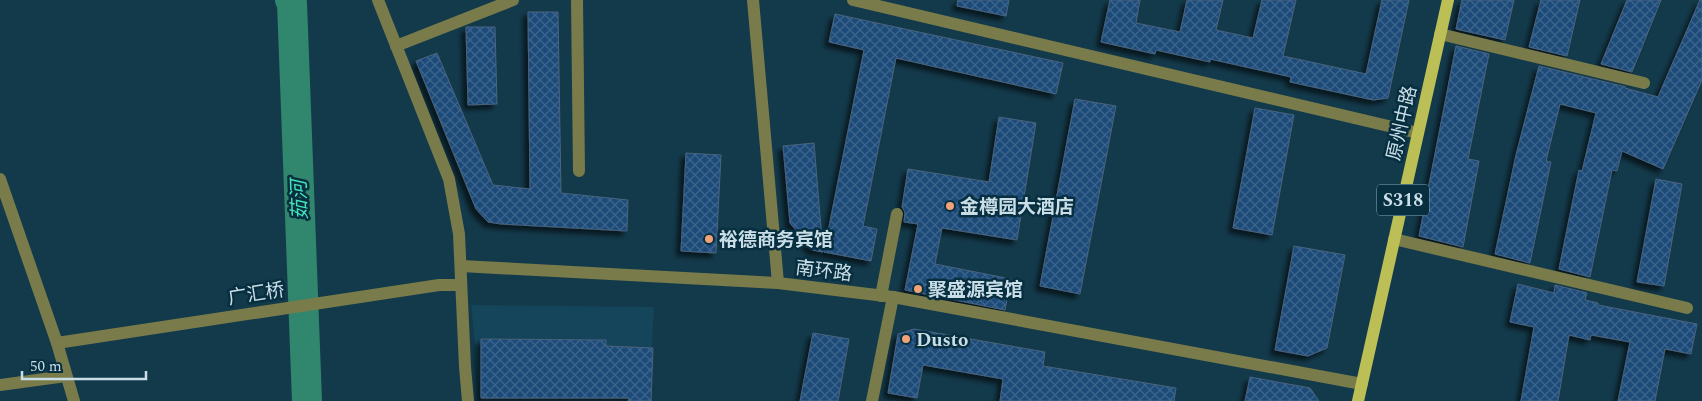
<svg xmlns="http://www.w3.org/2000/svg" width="1702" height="401" font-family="Spectral,'Noto Sans SC',serif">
  <defs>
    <pattern id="building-cross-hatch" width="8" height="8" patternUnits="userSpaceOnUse" patternTransform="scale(1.25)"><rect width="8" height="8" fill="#1d4c79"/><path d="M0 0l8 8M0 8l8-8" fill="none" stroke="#3c658c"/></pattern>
    <filter id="shadow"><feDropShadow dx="-4.5" dy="4.5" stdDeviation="2.5" flood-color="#0009"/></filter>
  </defs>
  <rect width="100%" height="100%" fill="#133a4b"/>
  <path fill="#15455a" d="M471 305 654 307 649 401H481Z"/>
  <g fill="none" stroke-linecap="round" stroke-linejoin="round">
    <path stroke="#31876d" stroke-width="30" d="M290 0 292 3 307 401"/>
  </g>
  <g fill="url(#building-cross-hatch)" stroke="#4a637e" filter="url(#shadow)">
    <path d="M958 0H1009L1006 16 957 6Z"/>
    <path d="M1110 0H1140L1136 23 1180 32 1187 0H1223L1216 30 1253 38 1262 0H1296L1283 56 1366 74 1382 0H1409L1388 98 1373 100 1290 82 1291 77 1210 59V62L1156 50 1155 54 1101 42Z"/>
    <path d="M1462 0H1514L1505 40 1456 29Z"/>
    <path d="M1541 0H1580L1567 56 1529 47Z"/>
    <path d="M1627 0H1661L1632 72 1601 64Z"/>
    <path d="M1700 0H1702V80L1663 169 1622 151 1617 171 1612 170 1590 277 1559 269 1579 170 1582 171 1596 113 1560 104 1546 161 1551 162 1530 263 1495 254 1516 155 1539 66 1626 87 1625 88 1658 97Z"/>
    <path d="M528 12H558L561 193 628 200 627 231 501 224 488 222 476 209 416 61 437 53 493 185 530 189Z"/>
    <path d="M835 14 1063 63 1056 94 896 58 863 226 877 229 871 261 824 252 864 50 829 42Z"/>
    <path d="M466 27H495L497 104 468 105Z"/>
    <path d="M1456 46 1489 54 1468 159 1479 161 1463 247 1419 236Z"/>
    <path d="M1075 99 1116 106 1080 294 1040 286Z"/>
    <path d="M1255 108 1294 115 1272 235 1233 228Z"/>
    <path d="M999 117 1036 123 1017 240 942 228 935 264 1011 279 1005 310 905 290 918 224 904 222 905 212 902 207 908 169 989 182Z"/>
    <path d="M814 143 823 252 812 250 790 223 783 146Z"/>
    <path d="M686 153 721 155 716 253 681 251Z"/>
    <path d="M1656 179 1682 184 1664 286 1637 282Z"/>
    <path d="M1294 246 1345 255 1327 348 1308 356 1275 350Z"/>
    <path d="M1518 284 1554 293 1555 285 1587 293 1585 300 1598 303V305L1697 324 1691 354 1665 349 1655 401H1618L1630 342 1591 335 1590 340 1569 335 1558 401H1521L1534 327 1510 322Z"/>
    <path d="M914 329 1045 352 1043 366 1176 388 1174 401H1000L1003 379 923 365 917 398 888 393 898 334Z"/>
    <path d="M813 333 849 339 838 401H800Z"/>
    <path d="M481 339 606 340V346L653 348 651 401H628L629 398H481Z"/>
    <path d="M1250 377 1310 388 1319 401H1245Z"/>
  </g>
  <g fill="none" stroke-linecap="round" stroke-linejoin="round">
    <g stroke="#797b4a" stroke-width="12">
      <path d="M378 0 449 179 459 234 465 367 468 401"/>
      <path d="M577 0 579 171"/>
      <path d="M753 0 778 283 893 297 1362 384"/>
      <path d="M853 0 1418 133"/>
      <path d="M1440 34 1644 83"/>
      <path d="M396 46 513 0"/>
      <path d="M0 179 57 343 74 401"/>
      <path d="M1394 239 1687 308"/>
      <path d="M461 266 778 283"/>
      <path d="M881 296 897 214"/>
      <path d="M57 343 439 285H461"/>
      <path d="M0 385 66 376"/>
      <path d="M872 401 893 297"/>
    </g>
    <path stroke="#bcbf55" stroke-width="12" d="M1358 401 1448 0"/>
  </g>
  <g fill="#efa377" stroke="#072f40" stroke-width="2">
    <circle cx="950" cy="206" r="5"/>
    <circle cx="709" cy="239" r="5"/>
    <circle cx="918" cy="289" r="5"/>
    <circle cx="906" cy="339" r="5"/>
  </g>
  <g text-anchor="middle" stroke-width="5" stroke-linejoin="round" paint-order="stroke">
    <rect fill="#072f40" stroke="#90aab6" stroke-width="1" x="1377" y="184.5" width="52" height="31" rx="4"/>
    <g font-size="18" font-weight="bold" fill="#cadee8">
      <text x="1403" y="206">S318</text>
    </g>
    <g font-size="19" fill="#cadee8" stroke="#072f40">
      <text transform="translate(1401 123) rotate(-77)" y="7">原州中路</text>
      <text transform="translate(824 270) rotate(7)" y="7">南环路</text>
      <text transform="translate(256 293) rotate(-9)" y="7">广汇桥</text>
    </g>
    <g font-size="19" font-weight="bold" fill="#cadee8" stroke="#072f40" text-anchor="start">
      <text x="960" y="213">金樽园大酒店</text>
      <text x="719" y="246">裕德商务宾馆</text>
      <text x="928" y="296">聚盛源宾馆</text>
      <text x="916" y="346">Dusto</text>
    </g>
    <g font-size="20" font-style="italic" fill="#45e5b9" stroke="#072f40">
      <text transform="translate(299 200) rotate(-92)" y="7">茹河</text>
    </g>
  </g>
  <path d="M22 371v8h124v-8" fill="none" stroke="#cadee8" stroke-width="2.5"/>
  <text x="30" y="371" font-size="15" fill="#cadee8" stroke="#072f40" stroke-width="4" paint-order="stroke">50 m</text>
</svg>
